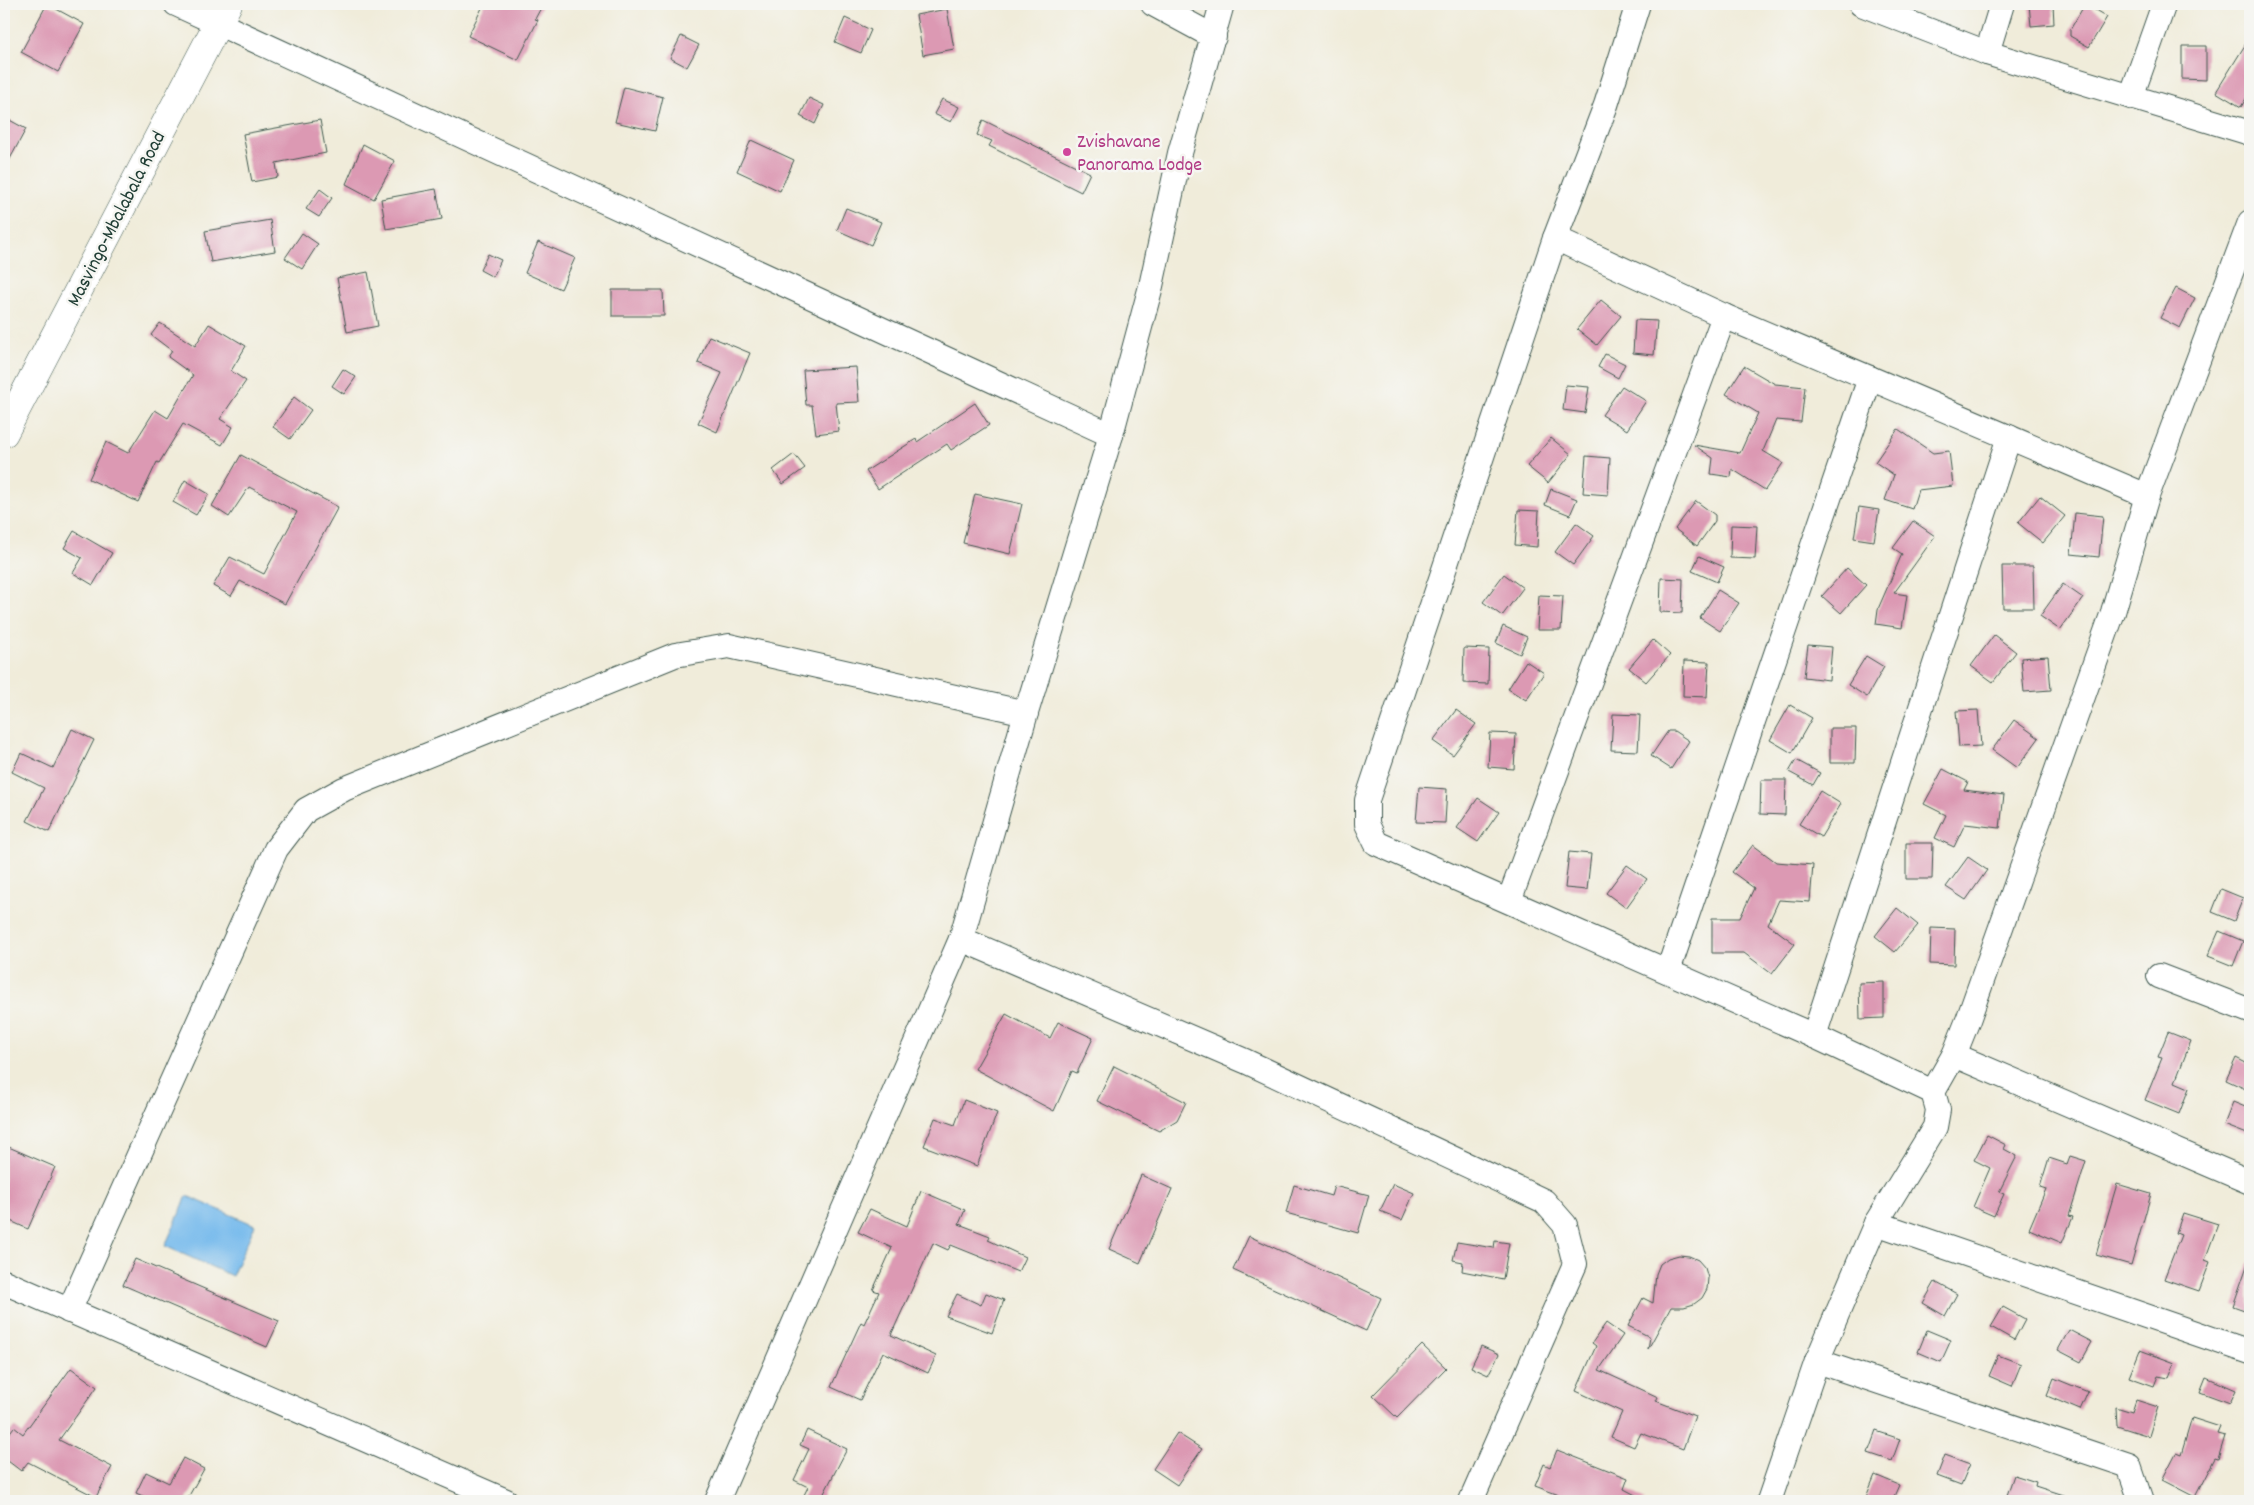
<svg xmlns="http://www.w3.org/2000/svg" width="2254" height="1505" font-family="Dekko,sans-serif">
  <rect width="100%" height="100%" fill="#f6f6f2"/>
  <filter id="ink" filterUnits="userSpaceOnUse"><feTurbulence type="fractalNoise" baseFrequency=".02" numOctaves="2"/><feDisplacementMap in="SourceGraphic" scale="10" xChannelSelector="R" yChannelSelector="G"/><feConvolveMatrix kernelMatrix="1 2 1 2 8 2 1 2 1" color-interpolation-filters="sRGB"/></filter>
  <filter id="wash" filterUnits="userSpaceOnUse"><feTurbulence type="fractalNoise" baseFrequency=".0096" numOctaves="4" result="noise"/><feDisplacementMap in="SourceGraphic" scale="20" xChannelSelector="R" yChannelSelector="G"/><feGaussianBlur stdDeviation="1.12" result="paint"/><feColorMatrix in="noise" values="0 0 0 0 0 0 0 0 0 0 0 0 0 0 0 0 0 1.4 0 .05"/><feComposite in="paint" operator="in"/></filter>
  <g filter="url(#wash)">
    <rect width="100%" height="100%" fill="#f0ecda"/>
    <path fill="#76baec" stroke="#4a7c90" d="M187 1196 255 1225 232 1276 165 1246Z"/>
    <g id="blocks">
      <g fill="#dc99b3">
        <path d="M47 4 84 24 58 72 21 52Z"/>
        <path d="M484 4H543L535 19 538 20 518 60 468 36Z"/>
        <path d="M2029 4H2053L2054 24 2031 26Z"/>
        <path d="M2085 4 2107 17 2089 47 2070 36V30Z"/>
        <path d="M947 9 954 49 923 55 916 15Z"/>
        <path d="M845 18 871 30 861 53 835 42Z"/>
        <path d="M681 36 699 45 687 67 670 58Z"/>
        <path d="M2250 37V92L2241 107 2216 92Z"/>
        <path d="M2182 46H2206V80L2182 79Z"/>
        <path d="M624 87 663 97 655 131 615 122Z"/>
        <path d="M809 98 824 105 815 124 800 116Z"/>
        <path d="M942 99 959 107 951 122 934 114Z"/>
        <path d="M4 117 26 129 4 170Z"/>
        <path d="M320 120 326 153 276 163 278 177 252 182 243 134Z"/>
        <path d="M983 120 1090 173 1081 192 989 146 992 141 977 135Z"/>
        <path d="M751 140 794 160 780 191 737 171Z"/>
        <path d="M363 144 395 161 374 199 346 184Z"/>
        <path d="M320 189 332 198 319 217 306 209Z"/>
        <path d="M436 189 442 219 386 229 381 199Z"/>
        <path d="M846 208 881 222 871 245 837 230Z"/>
        <path d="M270 220 275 251 211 262 205 231Z"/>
        <path d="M302 233 318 244 302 269 285 258Z"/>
        <path d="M538 242 575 258 561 289 525 273Z"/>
        <path d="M488 254 501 260 493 277 480 270Z"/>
        <path d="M368 272 378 326 347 332 337 278Z"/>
        <path d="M2176 288 2195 298 2180 328 2160 318Z"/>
        <path d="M612 290H663L664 316H612Z"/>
        <path d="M1601 300 1621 316 1597 345 1577 329Z"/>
        <path d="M1635 320 1657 321 1654 355 1633 353Z"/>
        <path d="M160 323 195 346 209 324 246 346 231 371 246 381 220 419 233 427 222 445 183 424 159 463 157 462 138 502 89 479 106 442 128 453 155 410 168 418 193 375 168 357 172 351 151 335Z"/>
        <path d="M709 336 750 353 717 432 698 423 722 373 698 363Z"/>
        <path d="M1605 354 1625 364 1618 378 1598 367Z"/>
        <path d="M1744 366 1775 384 1805 387 1801 422 1776 420 1763 451 1783 463 1765 490 1732 469 1731 477 1711 474 1713 458 1694 445 1740 453 1758 413 1726 394Z"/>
        <path d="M856 367 859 402 836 403 839 431 816 434 812 405H806L803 370Z"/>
        <path d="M343 369 356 377 344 394 332 386Z"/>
        <path d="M1566 385 1589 387 1585 413 1563 410Z"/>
        <path d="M1622 386 1646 401 1627 430 1602 415Z"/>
        <path d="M294 397 311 410 290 439 273 427Z"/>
        <path d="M975 403 989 425 951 450 947 444 878 489 866 471 916 439 917 442Z"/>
        <path d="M1898 429 1933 453 1949 451 1953 486 1918 490 1912 509 1885 500 1894 475 1875 462Z"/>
        <path d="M1551 438 1571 454 1548 483 1527 466Z"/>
        <path d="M794 454 805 468 783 484 773 470Z"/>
        <path d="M241 455 338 507 285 604 240 581 231 596 213 586 230 557 264 574 297 512 249 487 229 517 212 506Z"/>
        <path d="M1586 456 1610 458 1608 495 1583 493Z"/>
        <path d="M185 480 209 494 196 515 173 502Z"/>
        <path d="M1551 489 1577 499 1570 515 1545 505Z"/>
        <path d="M975 494 1022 504 1010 554 963 543Z"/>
        <path d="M2040 496 2065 516 2043 543 2018 523Z"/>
        <path d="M1696 501 1715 515V521L1697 546 1675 529Z"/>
        <path d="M1859 507 1879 510 1874 541 1854 538Z"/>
        <path d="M1518 510 1539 511 1537 547 1515 545Z"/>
        <path d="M2075 513 2103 516 2099 557 2071 554Z"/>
        <path d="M1913 521 1935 536 1894 593 1907 595 1902 628 1876 624 1878 609 1902 554 1893 548Z"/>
        <path d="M1576 523 1594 536 1573 565 1555 552Z"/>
        <path d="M1731 525 1757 526 1755 559 1730 558Z"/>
        <path d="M74 531 112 553 93 585 73 573 82 558 64 548Z"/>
        <path d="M1699 556 1724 567 1717 582 1692 571Z"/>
        <path d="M2002 566H2033L2034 608H2003Z"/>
        <path d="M1847 568 1866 585 1841 613 1822 596Z"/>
        <path d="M1504 574 1523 588 1502 616 1483 602Z"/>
        <path d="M1661 578 1683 579 1682 613 1660 612Z"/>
        <path d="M2063 584 2083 598 2060 630 2040 616Z"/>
        <path d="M1718 590 1739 603 1720 631 1700 618Z"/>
        <path d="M1539 595 1563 596 1561 630H1537Z"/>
        <path d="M1503 626 1527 637 1520 654 1496 643Z"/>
        <path d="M1994 635 2016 652 1993 682 1971 666Z"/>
        <path d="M1653 640 1670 655 1646 682 1629 668Z"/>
        <path d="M1808 645 1832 647 1829 680 1804 677Z"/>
        <path d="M1464 648 1489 649 1488 684 1463 683Z"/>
        <path d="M1866 656 1884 667 1867 697 1848 685Z"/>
        <path d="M2048 656 2051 690 2024 692 2021 658Z"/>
        <path d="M1526 661 1544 673 1526 700 1508 689Z"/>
        <path d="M1684 661 1709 662 1707 697 1683 696Z"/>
        <path d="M1790 705 1812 718 1792 753 1770 740Z"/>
        <path d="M1456 710 1476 724 1453 755 1433 741Z"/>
        <path d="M1978 710 1981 746 1959 747 1956 711Z"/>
        <path d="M1613 714 1640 715 1638 751 1611 750Z"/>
        <path d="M2014 720 2039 738 2017 768 1992 750Z"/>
        <path d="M1830 728H1856L1855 763H1830Z"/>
        <path d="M72 729 94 740 49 832 27 821 44 788 12 772 21 753 53 768Z"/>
        <path d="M1668 731H1674L1689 741 1671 769 1651 756Z"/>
        <path d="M1490 733 1516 734 1514 769 1488 767Z"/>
        <path d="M1796 760 1820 773 1813 785 1789 772Z"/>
        <path d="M1943 769 1968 782 1964 790 2004 795 2000 828 1965 824 1954 847 1935 838 1946 815 1924 804Z"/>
        <path d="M1761 780H1786L1785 815 1760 814Z"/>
        <path d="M1419 787 1447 789 1445 823 1416 822Z"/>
        <path d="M1820 791 1841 804 1821 837 1799 824Z"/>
        <path d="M1478 798 1499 812 1478 842 1457 828Z"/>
        <path d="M1906 843H1933L1932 879H1906Z"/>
        <path d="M1753 845 1776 862 1813 865 1810 902 1779 900 1768 924 1795 944 1772 974 1744 953H1712V918H1740L1754 888 1732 872Z"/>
        <path d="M1569 852 1591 854 1587 890 1565 888Z"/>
        <path d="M1968 857 1987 870 1966 900 1946 887Z"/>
        <path d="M1627 865 1647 879 1626 908 1606 893Z"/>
        <path d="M2221 889 2243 898 2234 921 2212 912Z"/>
        <path d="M1897 908 1918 925 1895 952 1875 936Z"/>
        <path d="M1931 928 1955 929 1954 965 1930 964Z"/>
        <path d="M2219 931 2243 941 2233 966 2208 956Z"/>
        <path d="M1884 982V1018L1860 1019 1859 983Z"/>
        <path d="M1006 1014 1050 1038 1058 1022 1093 1038 1077 1073 1072 1071 1054 1111 975 1069Z"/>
        <path d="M2168 1032 2191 1041 2175 1082 2189 1088 2179 1114 2145 1100 2162 1058 2158 1057Z"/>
        <path d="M2236 1058 2250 1065V1091L2226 1080Z"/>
        <path d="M1114 1066 1186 1102 1177 1120 1159 1131 1097 1101Z"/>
        <path d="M964 1100 997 1113 977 1166 924 1146 935 1118 955 1125Z"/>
        <path d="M2233 1102 2250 1109V1126L2247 1134 2224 1125Z"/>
        <path d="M1987 1135 2006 1145 2004 1149 2017 1156 1999 1192 2004 1194 1994 1216 1973 1207 1990 1168 1974 1160Z"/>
        <path d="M4 1145 55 1167 28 1229 4 1218Z"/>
        <path d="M2070 1156 2086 1161 2069 1216 2073 1217 2062 1243 2029 1229 2046 1189 2040 1187 2049 1158 2067 1164Z"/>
        <path d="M1141 1175 1172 1189 1140 1263 1109 1249Z"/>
        <path d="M1393 1184 1414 1193 1402 1220 1380 1211Z"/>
        <path d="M2117 1184 2151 1194 2131 1265 2096 1255Z"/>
        <path d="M1294 1185 1331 1196 1334 1186 1369 1195 1358 1233 1286 1213Z"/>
        <path d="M921 1191 965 1210 959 1224 990 1236 988 1240 1025 1257 1018 1272 951 1245 948 1250 933 1243 891 1335 936 1356 928 1373 883 1352 860 1400 831 1387 861 1322 864 1324 879 1292 873 1290 892 1248 858 1232 870 1209 907 1226Z"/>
        <path d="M2183 1213 2218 1224 2205 1260 2210 1262 2199 1291 2164 1279 2181 1235 2176 1233Z"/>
        <path d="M1249 1236 1381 1298 1366 1331 1233 1270Z"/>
        <path d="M1495 1241 1509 1243 1503 1279 1462 1271 1463 1262 1453 1260 1457 1242 1494 1248Z"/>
        <path d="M1679 1255 1689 1256 1698 1260 1705 1268 1708 1278 1707 1289 1702 1298 1694 1304 1684 1307H1671L1648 1349 1650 1337 1628 1326 1643 1298 1653 1303 1656 1274 1660 1264 1668 1258Z"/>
        <path d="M135 1259 279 1321 267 1347 123 1285Z"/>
        <path d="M2248 1263H2250V1312L2233 1306Z"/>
        <path d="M1935 1282 1957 1294 1945 1316 1923 1303Z"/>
        <path d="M986 1293 1004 1300 992 1333 946 1316 957 1294 981 1305Z"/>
        <path d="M2003 1307 2025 1319 2014 1340 1991 1327Z"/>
        <path d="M1606 1323 1623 1335 1599 1370 1658 1397 1656 1401 1695 1416 1683 1449 1641 1433 1634 1447 1611 1437 1622 1412 1576 1391 1596 1346 1592 1343Z"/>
        <path d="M1927 1330 1951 1340 1941 1362 1918 1352Z"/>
        <path d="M2069 1330 2092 1342 2081 1362 2058 1350Z"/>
        <path d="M1422 1345 1446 1368 1397 1418 1373 1395Z"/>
        <path d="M1481 1346 1499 1354 1488 1375 1471 1367Z"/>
        <path d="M2140 1350 2175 1363 2169 1378 2158 1376 2154 1386 2129 1377Z"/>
        <path d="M1998 1355 2021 1364 2012 1386 1989 1376Z"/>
        <path d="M71 1368 97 1387 59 1440 112 1467 96 1497 28 1462 21 1471 4 1458V1440L14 1427 23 1434Z"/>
        <path d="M2206 1377 2236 1390 2230 1403 2200 1392Z"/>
        <path d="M2054 1378 2088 1392 2080 1410 2047 1396Z"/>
        <path d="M2136 1400 2158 1407 2149 1436 2117 1426 2116 1407 2132 1412Z"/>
        <path d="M2192 1418 2220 1427 2217 1434 2225 1436 2218 1459 2215 1458 2195 1497 2162 1480 2176 1453 2181 1455Z"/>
        <path d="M807 1430 847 1449 820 1501H801L808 1487 794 1480 809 1449 800 1445Z"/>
        <path d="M1876 1431 1900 1439 1892 1461 1868 1453Z"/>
        <path d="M1177 1433 1202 1449 1177 1485 1153 1469Z"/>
        <path d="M1557 1450 1628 1478 1624 1489 1647 1501H1575L1535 1486 1544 1464 1550 1467Z"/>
        <path d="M1945 1455 1970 1464 1961 1485 1937 1476Z"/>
        <path d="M183 1458 204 1469 186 1501H154L136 1493 146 1472 169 1483Z"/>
        <path d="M1875 1475 1899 1485 1892 1501H1876L1866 1497Z"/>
        <path d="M2014 1475 2036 1482 2035 1486 2072 1498V1501H2005Z"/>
      </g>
    </g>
  </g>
  <g filter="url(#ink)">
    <use href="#blocks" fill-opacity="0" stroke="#3e574d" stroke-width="1"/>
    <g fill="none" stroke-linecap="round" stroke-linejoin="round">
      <defs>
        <g id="minor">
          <path d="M176 4 1111 435"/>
          <path d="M1153 4 1214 37"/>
          <path d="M1638 4 1606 105 1555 238 1367 800V824L1376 843 1814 1036 1933 1092 1938 1110 1935 1127 1876 1223 1817 1361 1769 1501"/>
          <path d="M1861 4 1987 53 2250 133"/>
          <path d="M1987 53 2002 4"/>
          <path d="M2131 97 2164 4"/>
          <path d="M1555 238 1724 316 2147 496"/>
          <path d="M1509 901 1724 316"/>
          <path d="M961 939 1245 1061 1544 1201 1565 1225 1575 1264 1471 1501"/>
          <path d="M1668 971 1870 378"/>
          <path d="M2159 976 2250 1011"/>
          <path d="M1814 1036 2009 437"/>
          <path d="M1954 1055 2250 1182"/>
          <path d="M1933 1092 1954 1055 1968 1020 2113 612 2147 496 2250 222"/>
          <path d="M1876 1223 2250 1352"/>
          <path d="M4 1282 506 1501"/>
          <path d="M69 1311 276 849 306 810 344 789 675 655 729 646 1026 713"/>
          <path d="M1817 1361 2129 1466 2141 1501"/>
          <path d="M717 1501 961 939 1026 713 1111 435 1151 286 1180 153 1222 4"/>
        </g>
        <path id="highway" d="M4 433 228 4"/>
      </defs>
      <use href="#minor" stroke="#3e574d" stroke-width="26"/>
      <use href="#highway" stroke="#3e574d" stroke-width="29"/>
      <use href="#minor" stroke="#fff" stroke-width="24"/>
      <use href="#highway" stroke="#fff" stroke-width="28"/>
    </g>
  </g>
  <circle fill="#d1479c" stroke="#f6f6f2" stroke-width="2" cx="1067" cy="152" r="5"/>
  <g text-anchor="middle" stroke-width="5" stroke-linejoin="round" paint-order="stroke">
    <g font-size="20" fill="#b23c85" stroke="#f6f6f2" text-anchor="start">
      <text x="1077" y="147">Zvishavane<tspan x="1077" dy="23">Panorama Lodge</tspan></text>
    </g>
    <g font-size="20" fill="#1f3d34" stroke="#f6f6f2">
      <text transform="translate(115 218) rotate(-63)" y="7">Masvingo-Mbalabala Road</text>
    </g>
  </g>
  <rect width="2254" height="1505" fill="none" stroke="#f6f6f2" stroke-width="20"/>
</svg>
